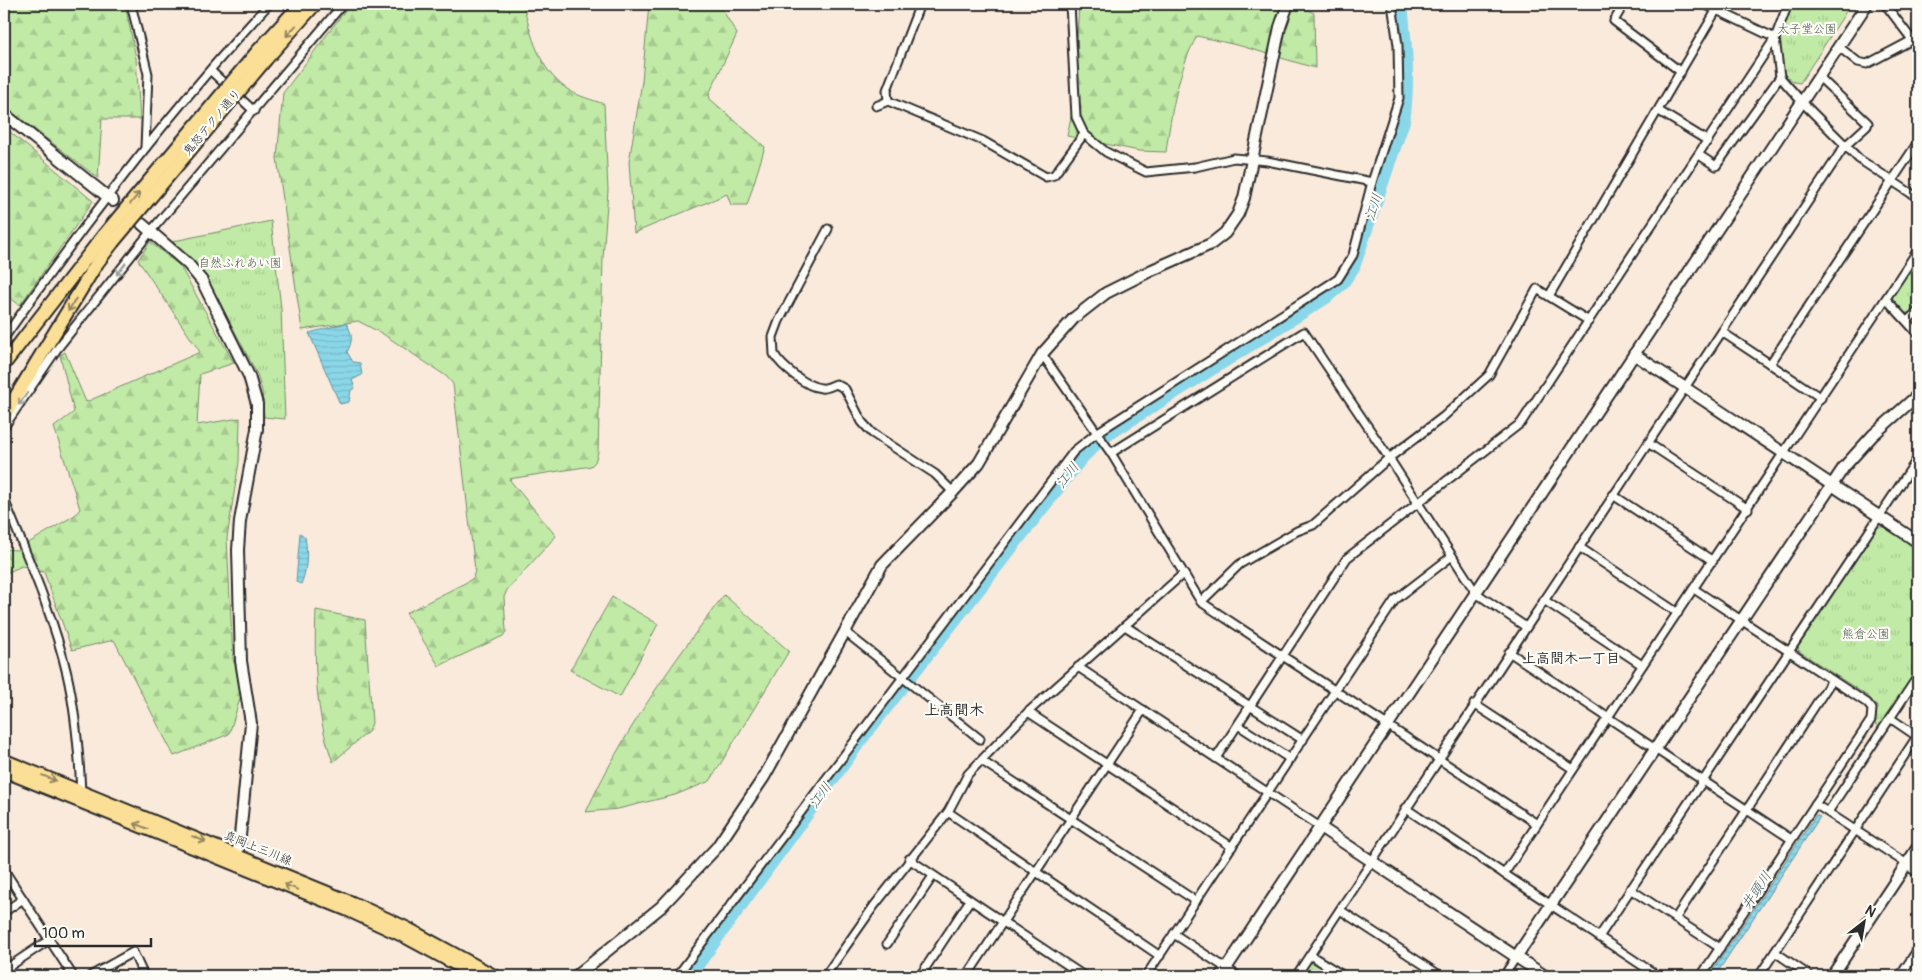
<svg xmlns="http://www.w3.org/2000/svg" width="1922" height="980" font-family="Pangolin,'Klee One',sans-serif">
  <defs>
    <pattern id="grass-tufts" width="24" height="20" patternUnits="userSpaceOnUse" patternTransform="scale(1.25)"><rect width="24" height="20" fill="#c1eaa6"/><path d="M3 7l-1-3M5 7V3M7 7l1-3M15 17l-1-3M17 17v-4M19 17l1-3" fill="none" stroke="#a6c98f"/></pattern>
    <pattern id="forest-firs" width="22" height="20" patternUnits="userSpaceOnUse" patternTransform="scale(1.25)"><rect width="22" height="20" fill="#c1eaa6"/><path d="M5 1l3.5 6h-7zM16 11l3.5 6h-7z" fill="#a6c98f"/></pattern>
    <pattern id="water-rules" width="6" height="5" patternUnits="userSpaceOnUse" patternTransform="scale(1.25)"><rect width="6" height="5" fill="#8ad7e9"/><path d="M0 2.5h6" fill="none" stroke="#77b9c8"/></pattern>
  </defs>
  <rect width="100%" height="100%" fill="#f9eadc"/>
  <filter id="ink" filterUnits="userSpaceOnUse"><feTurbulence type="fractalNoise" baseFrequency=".02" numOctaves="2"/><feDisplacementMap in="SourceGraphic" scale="10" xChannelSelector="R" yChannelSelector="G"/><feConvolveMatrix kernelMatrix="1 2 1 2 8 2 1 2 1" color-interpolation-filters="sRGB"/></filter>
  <g filter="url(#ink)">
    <g fill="url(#grass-tufts)" stroke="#768a68">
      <path d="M1791 4H1851L1800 83 1794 82 1784 74 1779 38Z"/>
      <path d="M271 221 281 308 285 419 264 417 262 391 257 374 206 276 192 260 172 243 174 241Z"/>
      <path d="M1918 256V306L1910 313H1903L1892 300V296Z"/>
      <path d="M1877 527H1884L1918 549V672L1880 728 1874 723C1879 712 1876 706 1869 697L1799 651 1797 644Z"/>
      <path d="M1309 963H1316L1334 974 1333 976H1300Z"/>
    </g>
    <g fill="url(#forest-firs)" stroke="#768a68">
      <path d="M9 4H125L136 58 140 119H102L98 178 4 106V62Z"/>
      <path d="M350 4H523C531 35 539 70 567 89 577 96 593 100 604 104L608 190 603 258 598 452 595 462 591 466 509 479 556 536 507 590 504 597 506 632 503 636 439 666 406 613 467 582 473 578 475 570 453 384 446 376 383 334 358 321 302 330 277 158 283 93Z"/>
      <path d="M649 4H719L737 34 709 94 710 99 765 147 747 205H731L727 194 634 233 629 162 642 81Z"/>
      <path d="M1079 4H1295L1314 13 1315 68 1241 46 1197 36C1178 70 1171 114 1166 152L1139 151 1067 136 1073 107Z"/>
      <path d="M4 127 93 201 20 305 4 294Z"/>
      <path d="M150 242 180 266 234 363 200 374 197 425 240 418 239 462 227 538 233 660 244 686 229 734 174 756 114 640 72 650 44 572 22 566 4 574V549L17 550 75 515 80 509 54 427 74 412 60 355 65 352 86 402 200 352 138 260Z"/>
      <path d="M724 595 789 651 710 781 675 795 618 809 586 812C622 734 672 663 724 595Z"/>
      <path d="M612 597 658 624 620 697 570 670Z"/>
      <path d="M316 610 365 620 372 723 369 731 333 762C315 714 314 661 316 610Z"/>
    </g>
    <g fill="url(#water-rules)" stroke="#64929d">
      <path d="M346 323C353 334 353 341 347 352L353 362 360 363 362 375 352 380 355 388 351 390 349 402 340 404 309 333Z"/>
      <path d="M300 533 305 537C308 551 307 571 301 584L296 582Z"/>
      <path d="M1816 815 1820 817 1715 976H1709Z"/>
    </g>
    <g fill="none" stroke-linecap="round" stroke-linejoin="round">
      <path stroke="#8ad7e9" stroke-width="14" d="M689 976 861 739 1081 458 1101 438 1326 297 1342 283 1353 267 1403 121C1409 82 1405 43 1401 4"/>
      <defs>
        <g id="street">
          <path d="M131 4 148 74 145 148"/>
          <path d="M1070 4 1076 117 1084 134 1106 152 1146 172 1195 167 1234 158 1267 161 1372 182"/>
          <path d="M1624 4 1614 21 1681 72"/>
          <path d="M1704 4 1775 38 1780 77 1802 102 1859 159 1918 198"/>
          <path d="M1885 4 1913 41"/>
          <path d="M1839 47 1858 62 1867 64 1918 37"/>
          <path d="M211 71 254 111"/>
          <path d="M888 101 887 90 920 4"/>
          <path d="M876 106 888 101 983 141 1046 177 1054 175 1084 134"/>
          <path d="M1659 111 1708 141"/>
          <path d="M1699 155 1716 166 1780 77"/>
          <path d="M828 229 779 321 773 337 774 354C781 366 806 387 821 388 826 389 831 386 836 384L845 389 862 422 872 433 935 474 953 492"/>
          <path d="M1549 296 1720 4"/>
          <path d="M1886 299 1918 334"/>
          <path d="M1907 321 1918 311"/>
          <path d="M1722 332 1821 398"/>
          <path d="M4 338C86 221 172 108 269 4"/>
          <path d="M1042 354 1111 453 1201 602 1537 824"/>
          <path d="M1770 364 1918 142"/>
          <path d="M4 427 57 349 151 231 343 4"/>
          <path d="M1648 443 1748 509"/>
          <path d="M1111 453 1304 332 1389 458 1476 593 1526 627"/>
          <path d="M1613 495 1713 561"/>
          <path d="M4 499C27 556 53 614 67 674 76 713 79 752 81 792"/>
          <path d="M1579 547 1678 613"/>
          <path d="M1694 589 1867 703 1872 709 1871 720 1701 976"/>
          <path d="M1544 600 1642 665"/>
          <path d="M1201 602 1240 564 1297 531 1313 525 1389 458 1443 417 1489 375 1537 289 1589 321"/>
          <path d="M1125 626 1303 740"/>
          <path d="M844 631 980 739"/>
          <path d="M1509 652 1791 839"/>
          <path d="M1078 667 1320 827"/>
          <path d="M1474 704 1573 769"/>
          <path d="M1028 712 1232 847"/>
          <path d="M1890 718 1918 737"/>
          <path d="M1238 725 1290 759"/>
          <path d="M1216 758 1347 558 1521 423 1775 38 1788 4"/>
          <path d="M982 761 1196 901"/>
          <path d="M1815 804 1907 864"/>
          <path d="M1405 808 1658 976"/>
          <path d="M948 812 1160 956"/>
          <path d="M1828 812 1918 676"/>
          <path d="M909 859 1084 976"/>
          <path d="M4 870 73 976"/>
          <path d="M1504 874 1918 250"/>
          <path d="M1630 889 1720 948"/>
          <path d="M1340 910 1441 976"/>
          <path d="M4 912 23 899"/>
          <path d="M1675 919 1832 680"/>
          <path d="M1174 934 1238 976"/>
          <path d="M1599 937 1918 458"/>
          <path d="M887 944 933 876"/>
          <path d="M1775 952 1810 976"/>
          <path d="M1310 955 1344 976"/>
          <path d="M4 970 49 940"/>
          <path d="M90 976 133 952 144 976"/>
          <path d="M677 976 1074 451 1098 432 1338 279 1353 255 1372 182 1399 98 1398 45 1392 4"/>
          <path d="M825 976 874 906 948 812 968 774 1028 712 1183 574"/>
          <path d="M920 976 970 900"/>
          <path d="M967 976 1143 710"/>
          <path d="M1146 976 1395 600 1452 556"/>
          <path d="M1296 976 1844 147 1867 126 1868 123 1819 77"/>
          <path d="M1504 976 1516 957"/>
          <path d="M1759 976 1918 735"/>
          <path d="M1900 976 1918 949"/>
        </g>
        <g id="secondary">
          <path d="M4 114 113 201"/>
          <path d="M142 224 188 264 202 281 249 376 257 404V429L240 521 238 550 241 661 251 723 239 846 234 861"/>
          <path d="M1634 354 1918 542"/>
          <path d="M1320 827 1545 976"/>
          <path d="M1907 864 1918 871"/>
          <path d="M1516 957 1844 467 1873 435 1918 395"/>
          <path d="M576 976 661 907 717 847 764 777 882 565 953 492 979 463 1042 354 1074 318 1106 293 1152 270 1211 244 1225 233 1238 214 1244 198 1280 27 1288 4"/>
          <path d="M1221 976 1867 4"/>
          <path d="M1832 976 1918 847"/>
        </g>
        <g id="primary">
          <path d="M4 760 351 902 407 928 495 976"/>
          <path d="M4 771 347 910 403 936 477 976"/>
        </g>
        <g id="highway">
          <path d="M258 51 301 4"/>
          <path d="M266 59 315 4"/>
          <path d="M4 364 104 235"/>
          <path d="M4 416 97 263 113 242"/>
        </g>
      </defs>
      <use href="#street" stroke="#2b2b2b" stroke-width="11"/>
      <use href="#secondary" stroke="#2b2b2b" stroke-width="14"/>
      <use href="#primary" stroke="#2b2b2b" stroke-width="15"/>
      <use href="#highway" stroke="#2b2b2b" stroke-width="16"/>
      <use href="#street" stroke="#fdfcf7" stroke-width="7"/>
      <use href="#secondary" stroke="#fdfcf7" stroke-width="10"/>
      <use href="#primary" stroke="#fbdf96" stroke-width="11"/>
      <use href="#highway" stroke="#fbdf96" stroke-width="12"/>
      <defs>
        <g id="highway-bridge">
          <path d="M104 235 258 51"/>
          <path d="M113 242 266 59"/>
        </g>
      </defs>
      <use href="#highway-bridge" stroke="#2b2b2b" stroke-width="16" stroke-linecap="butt"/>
      <use href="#highway-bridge" stroke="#fbdf96" stroke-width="12"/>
    </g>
    <defs><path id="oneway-shaft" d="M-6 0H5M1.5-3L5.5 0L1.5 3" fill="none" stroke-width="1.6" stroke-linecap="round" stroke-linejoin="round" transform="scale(1.25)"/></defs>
    <g stroke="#938560">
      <use href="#oneway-shaft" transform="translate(291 31) rotate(132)"/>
      <use href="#oneway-shaft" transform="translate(135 198) rotate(-51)"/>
      <use href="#oneway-shaft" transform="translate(72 305) rotate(121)"/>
      <use href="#oneway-shaft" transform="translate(49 778) rotate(22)"/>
      <use href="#oneway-shaft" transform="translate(141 826) rotate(-158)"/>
      <use href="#oneway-shaft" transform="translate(199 839) rotate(22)"/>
      <use href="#oneway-shaft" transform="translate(291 887) rotate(-158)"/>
    </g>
    <g stroke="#9e9e9b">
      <use href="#oneway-shaft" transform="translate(121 269) rotate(128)"/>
      <use href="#oneway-shaft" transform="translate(23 399) rotate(125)"/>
    </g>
  </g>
  <g text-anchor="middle" stroke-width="4.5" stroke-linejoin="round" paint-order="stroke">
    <g font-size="12" fill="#505b4a" stroke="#fdfcf7">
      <text x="1807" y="33">太子堂公園</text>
      <text x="240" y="267">自然ふれあい園</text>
      <text x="1866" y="638">熊倉公園</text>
    </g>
    <g font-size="12" fill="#2b2b2b" stroke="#fdfcf7">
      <text transform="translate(212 122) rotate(-50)" y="4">鬼怒テクノ通り</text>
      <text transform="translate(258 848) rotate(22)" y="4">真岡上三川線</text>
    </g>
    <g font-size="14" font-style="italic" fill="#485f64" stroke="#fdfcf7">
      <text transform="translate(1373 207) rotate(-71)" y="5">江川</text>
      <text transform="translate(1067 475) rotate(-52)" y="5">江川</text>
      <text transform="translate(820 795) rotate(-54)" y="5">江川</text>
      <text transform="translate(1756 890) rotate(-56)" y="5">井頭川</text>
    </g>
    <g font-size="14" font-weight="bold" fill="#2b2b2b" stroke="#fdfcf7">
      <text x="1571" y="663">上高間木一丁目</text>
    </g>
    <g font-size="15" font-weight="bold" fill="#2b2b2b" stroke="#fdfcf7">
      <text x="954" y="715">上高間木</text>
    </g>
  </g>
  <rect width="1922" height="980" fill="none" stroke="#fdfcf7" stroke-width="20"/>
  <rect x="10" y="10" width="1902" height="960" fill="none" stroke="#2b2b2b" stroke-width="2" filter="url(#ink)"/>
  <g transform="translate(1864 922) rotate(31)" stroke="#fdfcf7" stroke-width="4" paint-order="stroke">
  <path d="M0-4L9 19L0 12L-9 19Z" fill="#2b2b2b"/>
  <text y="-8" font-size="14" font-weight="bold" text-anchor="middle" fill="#2b2b2b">N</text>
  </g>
  <path d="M35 938v8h116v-8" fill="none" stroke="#2b2b2b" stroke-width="2.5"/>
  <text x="42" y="938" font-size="15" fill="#2b2b2b" stroke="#fdfcf7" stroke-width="4" paint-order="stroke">100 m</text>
</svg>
